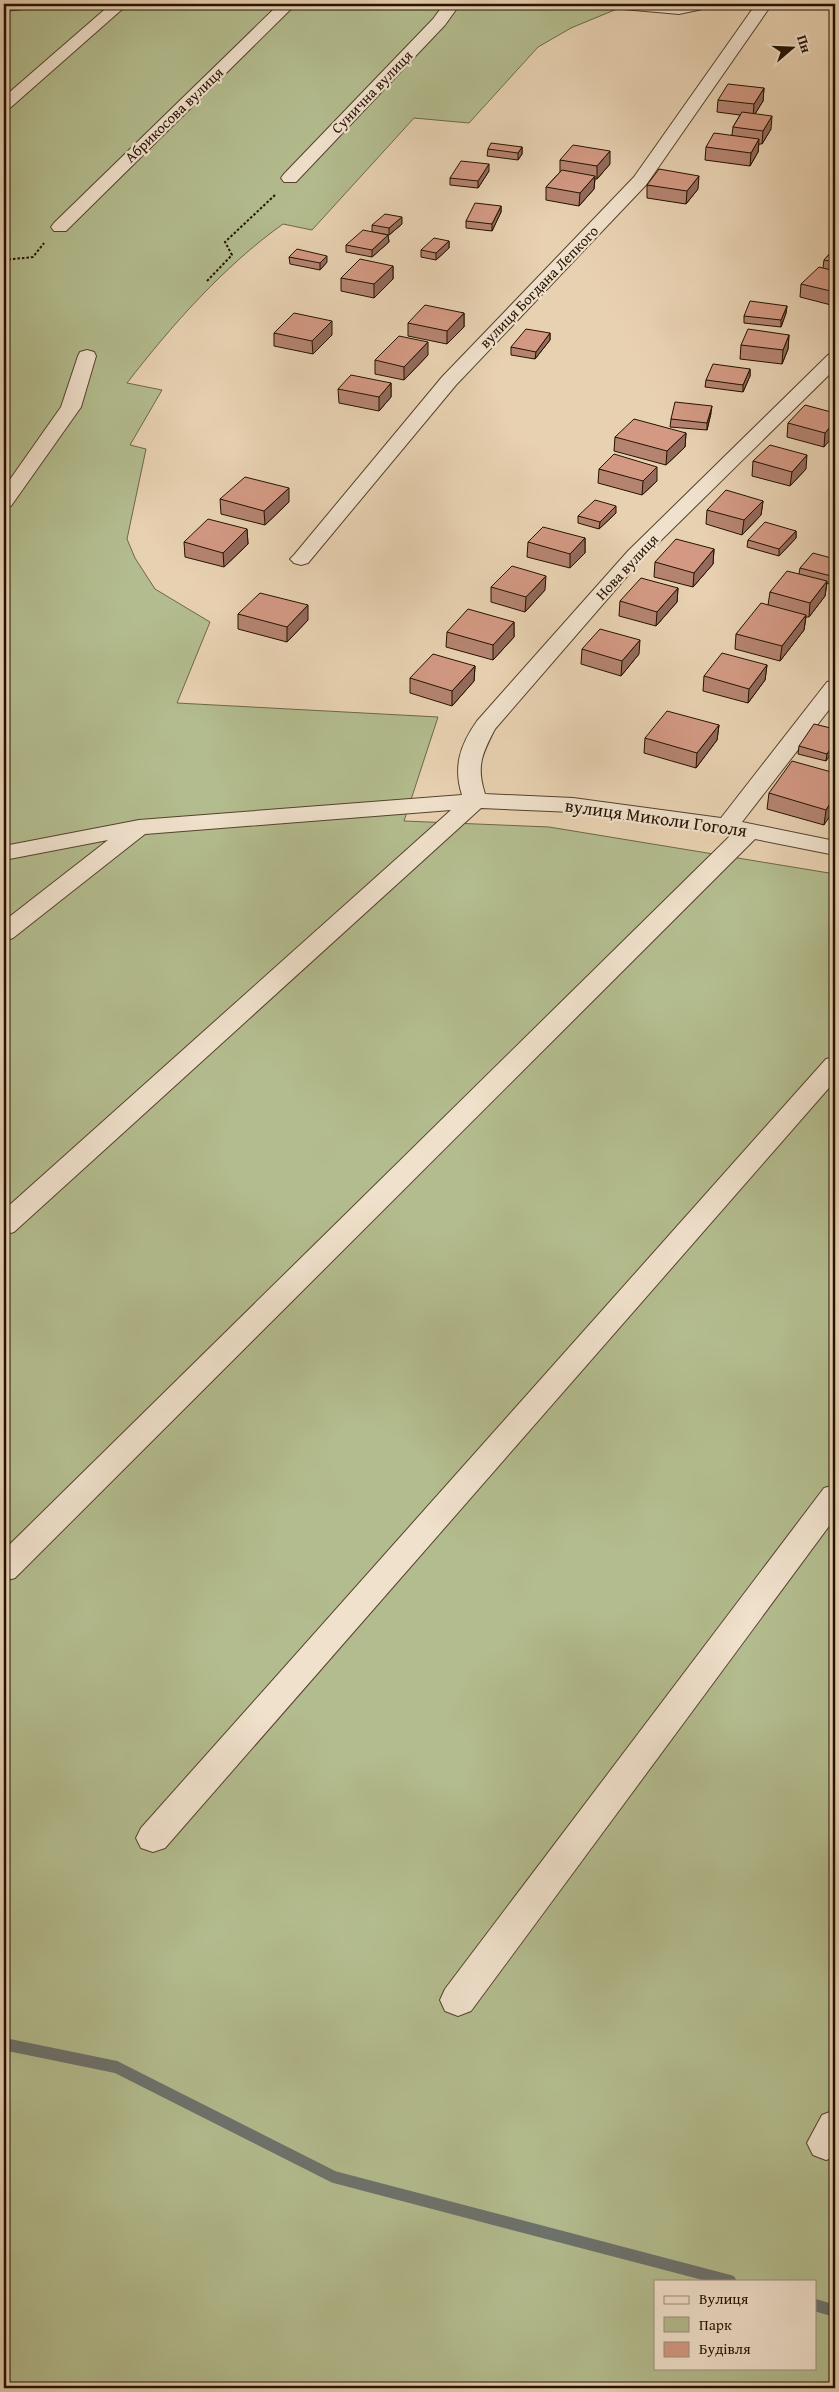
<svg xmlns="http://www.w3.org/2000/svg" width="839" height="2392" font-family="'Gentium Book Plus',serif">
  <rect width="100%" height="100%" fill="#e8d1b1"/>
  <filter id="stains"><feTurbulence type="fractalNoise" baseFrequency=".004" numOctaves="4"/><feColorMatrix values="0 0 0 0 .2 0 0 0 0 .09 0 0 0 0 .02 0 0 0 .5 -.17"/></filter>
  <radialGradient id="worn" r=".72"><stop offset=".6" stop-color="#630" stop-opacity="0"/><stop offset="1" stop-color="#630" stop-opacity=".3"/></radialGradient>
  <path fill="#b3bc8e" stroke="#6c6747" fill-rule="evenodd" d="M4 4H629L571 28 538 47 469 123 414 118 312 230 283 224C224 266 171 326 127 383L162 390 130 445 146 449 127 539 135 558 155 589 210 622 177 703 438 717 404 821 549 827 835 874V2388H4ZM655 2281H815V2368H655Z"/>
  <g fill="none" stroke-linecap="round" stroke-linejoin="round">
    <g stroke="#6d736e" stroke-width="12">
      <path d="M4 2044 116 2067 334 2177 730 2281"/>
      <path d="M815 2305 835 2311"/>
    </g>
    <defs>
      <g id="minor">
        <path d="M4 4H32L24 9 4 11Z"/>
        <path d="M111 4H128L10 108 4 110V97Z"/>
        <path d="M279 4H296L66 231H54L51 227 54 223Z"/>
        <path d="M444 4H460L445 25 296 182H284L281 178 284 174 433 19Z"/>
        <path d="M615 4H715L712 7 679 14 623 9Z"/>
        <path d="M756 4H772L646 185 456 385 308 563 301 565 294 563 290 559 294 555 442 377 634 177Z"/>
        <path d="M87 350 94 352 96 356 81 407 11 506 4 508V488L61 407 78 356 80 352Z"/>
        <path d="M835 353V369L642 559 495 729C482 754 476 766 485 794L573 798 721 818 827 682 835 680V702L742 822 835 841V855L755 839 15 1578 4 1581V1550L732 834 573 812 481 808 14 1232 4 1235V1210L451 810 145 834 13 938 4 941V921L108 840 4 860V846L139 820 462 795C453 767 460 745 477 721L628 551 828 355Z"/>
        <path d="M835 1057V1081L165 1848 153 1852 141 1848 136 1838 141 1828 826 1059Z"/>
        <path d="M835 1485V1518L471 2011 458 2016 445 2011 440 2000 445 1989 824 1488Z"/>
        <path d="M835 2110V2157L826 2160 813 2155 807 2143 822 2115Z"/>
      </g>
    </defs>
    <use href="#minor" stroke="#55422c" stroke-width="2"/>
    <g stroke="#241200" stroke-width="2" stroke-dasharray="2.5 2" stroke-linecap="butt">
      <path d="M4 260 33 257 44 243"/>
      <path d="M207 281 232 255 225 242 275 195"/>
    </g>
    <use href="#minor" fill="#f0e1cc" fill-rule="evenodd"/>
  </g>
  <g fill="#b58471" stroke="#241200">
    <path d="M764 88 763 101 755 114 771 129 762 144H759L758 152 750 166 705 160 706 147 732 135 733 127 740 115 717 112 718 100Z"/>
    <path d="M522 147V154L518 160 487 156 488 149Z"/>
    <path d="M560 160 610 164 597 179H595L594 189 579 206 546 200V187L560 172Z"/>
    <path d="M489 171 478 188 450 185V178Z"/>
    <path d="M647 185 698 189 686 204 647 198Z"/>
    <path d="M501 206V212L492 231 466 228V221Z"/>
    <path d="M402 224 389 235 372 232V225Z"/>
    <path d="M388 235 389 242 372 257 346 252V245Z"/>
    <path d="M449 241V248L436 260 421 257V250Z"/>
    <path d="M835 248V306L800 297 801 284 823 268 824 260Z"/>
    <path d="M289 257 327 262 320 270 290 264Z"/>
    <path d="M393 266V279L374 298 341 291V278Z"/>
    <path d="M787 306 786 313 781 327 744 323V316Z"/>
    <path d="M464 313V327L447 344 408 336V323Z"/>
    <path d="M274 333 332 335 313 354 274 346Z"/>
    <path d="M550 333V340L535 359 511 355V347Z"/>
    <path d="M789 335 788 349 782 364 740 359 741 345Z"/>
    <path d="M428 355 404 380 375 374V360Z"/>
    <path d="M750 369V376L743 392 705 387 706 380Z"/>
    <path d="M391 383V397L379 411 339 403 338 389Z"/>
    <path d="M711 413 707 430 670 427 671 419Z"/>
    <path d="M835 413 824 447 787 437 788 423Z"/>
    <path d="M686 433 685 447 666 465 614 451 615 437Z"/>
    <path d="M753 461 806 469 790 486 752 476Z"/>
    <path d="M599 469 657 481 642 495 598 483Z"/>
    <path d="M220 499 289 502 265 525 221 514Z"/>
    <path d="M763 501 761 515 742 535 706 524 707 510Z"/>
    <path d="M616 513 599 529 578 523V516Z"/>
    <path d="M247 529 248 544 224 567 185 557 184 542Z"/>
    <path d="M796 531V538L779 556 747 547 748 540Z"/>
    <path d="M585 538V553L570 568 527 557 528 542Z"/>
    <path d="M714 549 713 564 693 587 654 577 655 562Z"/>
    <path d="M835 559V585L827 583 825 596 809 617H806L804 630 780 661 735 649 736 634 768 605 770 592 799 574 800 568Z"/>
    <path d="M491 587 545 590 525 612 491 602Z"/>
    <path d="M678 588 677 602 656 626 619 616 620 601Z"/>
    <path d="M238 614 308 620 287 642 238 629Z"/>
    <path d="M514 622V637L493 660 446 647 447 632Z"/>
    <path d="M582 649 639 654 621 676 581 664Z"/>
    <path d="M767 665 765 680 748 703 703 691 704 676Z"/>
    <path d="M475 666 474 681 452 706 410 693V678Z"/>
    <path d="M719 725 717 740 696 768 644 753 645 738Z"/>
    <path d="M835 729 826 761 798 754 799 746Z"/>
    <path d="M835 773 824 825 767 809 769 793Z"/>
  </g>
  <g fill="#946b5c" stroke="#241200">
    <path d="M764 88 763 101 753 117 754 104Z"/>
    <path d="M772 116 771 129 762 144 763 131Z"/>
    <path d="M759 139 758 152 750 166 751 153Z"/>
    <path d="M522 147V154L518 160V153Z"/>
    <path d="M610 151V164L597 179V166Z"/>
    <path d="M489 164V171L478 188V181Z"/>
    <path d="M595 176 594 189 579 206 580 193Z"/>
    <path d="M699 176 698 189 686 204 687 191Z"/>
    <path d="M501 206V212L492 231V224Z"/>
    <path d="M402 217V224L389 235V228Z"/>
    <path d="M388 235 389 242 372 257V250Z"/>
    <path d="M449 241V248L436 260V253Z"/>
    <path d="M327 256V262L320 270V263Z"/>
    <path d="M393 266V279L374 298V284Z"/>
    <path d="M787 306 786 313 781 327V320Z"/>
    <path d="M464 313V327L447 344V331Z"/>
    <path d="M332 321V335L313 354 312 341Z"/>
    <path d="M550 333V340L535 359 536 352Z"/>
    <path d="M789 335 788 349 782 364 783 350Z"/>
    <path d="M428 342V355L404 380V367Z"/>
    <path d="M750 369V376L743 392V385Z"/>
    <path d="M391 383V397L379 411V397Z"/>
    <path d="M712 406 711 413 707 430V423Z"/>
    <path d="M835 421V434L824 447 825 433Z"/>
    <path d="M686 433 685 447 666 465 667 451Z"/>
    <path d="M807 455 806 469 790 486 792 472Z"/>
    <path d="M657 467V481L642 495 643 481Z"/>
    <path d="M289 488V502L265 525 264 511Z"/>
    <path d="M763 501 761 515 742 535 744 520Z"/>
    <path d="M616 506V513L599 529 600 522Z"/>
    <path d="M247 529 248 544 224 567 223 553Z"/>
    <path d="M796 531V538L779 556V549Z"/>
    <path d="M585 538V553L570 568V554Z"/>
    <path d="M714 549 713 564 693 587 694 573Z"/>
    <path d="M546 576 545 590 525 612 526 597Z"/>
    <path d="M827 581 825 596 809 617 810 603Z"/>
    <path d="M678 588 677 602 656 626 657 612Z"/>
    <path d="M308 605V620L287 642V627Z"/>
    <path d="M806 615 804 630 780 661 782 646Z"/>
    <path d="M514 622V637L493 660V645Z"/>
    <path d="M640 640 639 654 621 676 622 661Z"/>
    <path d="M767 665 765 680 748 703 749 689Z"/>
    <path d="M475 666 474 681 452 706V691Z"/>
    <path d="M719 725 717 740 696 768 697 753Z"/>
    <path d="M835 742V748L826 761 827 754Z"/>
    <path d="M835 796V808L824 825 826 810Z"/>
  </g>
  <g fill="#d39983" stroke="#241200">
    <path d="M728 84 764 88 754 104 718 100Z"/>
    <path d="M742 112 772 116 763 131 733 127Z"/>
    <path d="M714 133 759 139 751 153 706 147Z"/>
    <path d="M491 143 522 147 518 153 488 149Z"/>
    <path d="M573 145 610 151 597 166 560 160Z"/>
    <path d="M461 161 489 164 478 181 450 178Z"/>
    <path d="M659 169 699 176 687 191 647 185Z"/>
    <path d="M562 170 595 176 580 193 546 187Z"/>
    <path d="M475 203 501 206 492 224 466 221Z"/>
    <path d="M385 214 402 217 389 228 372 225Z"/>
    <path d="M363 230 388 235 372 250 346 245Z"/>
    <path d="M434 238 449 241 436 253 421 250Z"/>
    <path d="M835 248V262L824 260Z"/>
    <path d="M297 249 327 256 320 263 289 257Z"/>
    <path d="M360 259 393 266 374 284 341 278Z"/>
    <path d="M819 267 835 271V292L801 284Z"/>
    <path d="M750 301 787 306 781 320 744 316Z"/>
    <path d="M425 305 464 313 447 331 408 323Z"/>
    <path d="M294 313 332 321 312 341 274 333Z"/>
    <path d="M526 329 550 333 536 352 511 347Z"/>
    <path d="M748 329 789 335 783 350 741 345Z"/>
    <path d="M399 336 428 342 404 367 375 360Z"/>
    <path d="M713 364 750 369 743 385 706 380Z"/>
    <path d="M351 375 391 383 379 397 338 389Z"/>
    <path d="M675 402 712 406 707 423 671 419Z"/>
    <path d="M805 405 835 413V421L825 433 788 423Z"/>
    <path d="M634 419 686 433 667 451 615 437Z"/>
    <path d="M770 445 807 455 792 472 753 461Z"/>
    <path d="M614 454 657 467 643 481 599 469Z"/>
    <path d="M245 477 289 488 264 511 220 499Z"/>
    <path d="M726 490 763 501 744 520 707 510Z"/>
    <path d="M595 500 616 506 600 522 578 516Z"/>
    <path d="M208 519 247 529 223 553 184 542Z"/>
    <path d="M765 522 796 531 779 549 748 540Z"/>
    <path d="M543 527 585 538 570 554 528 542Z"/>
    <path d="M676 539 714 549 694 573 655 562Z"/>
    <path d="M813 553 835 559V563L832 567 835 568V577L800 568Z"/>
    <path d="M512 566 546 576 526 597 491 587Z"/>
    <path d="M787 571 827 581 810 603 770 592Z"/>
    <path d="M641 578 678 588 657 612 620 601Z"/>
    <path d="M260 593 308 605 287 627 238 614Z"/>
    <path d="M761 603 806 615 782 646 736 634Z"/>
    <path d="M468 609 514 622 493 645 447 632Z"/>
    <path d="M600 629 640 640 622 661 582 649Z"/>
    <path d="M722 653 767 665 749 689 704 676Z"/>
    <path d="M433 654 475 666 452 691 410 678Z"/>
    <path d="M667 711 719 725 697 753 645 738Z"/>
    <path d="M814 724 835 729V742L827 754 799 746Z"/>
    <path d="M792 761 835 773V796L826 810 769 793Z"/>
  </g>
  <g text-anchor="middle" stroke-width="4.5" stroke-linejoin="round" paint-order="stroke">
    <g font-size="15" fill="#241200" stroke="#f0e1cc">
      <text transform="translate(372 92) rotate(-46)" y="5">Сунична вулиця</text>
      <text transform="translate(174 115) rotate(-44)" y="5">Абрикосова вулиця</text>
      <text transform="translate(539 287) rotate(-46)" y="5">вулиця Богдана Лепкого</text>
      <text transform="translate(627 567) rotate(-47)" y="5">Нова вулиця</text>
    </g>
    <g font-size="18" fill="#241200" stroke="#f0e1cc">
      <text transform="translate(656 818) rotate(8)" y="6">вулиця Миколи Гоголя</text>
    </g>
  </g>
  <rect width="839" height="2392" fill="none" stroke="#e8d1b1" stroke-width="20"/>
  <rect x="5" y="5" width="829" height="2382" fill="none" stroke="#241200" stroke-width="2.5"/>
  <rect x="10" y="10" width="819" height="2372" fill="none" stroke="#241200"/>
  <rect x="654" y="2280" width="162" height="90" fill="#f0e1cc" stroke="#9e8e7a"/>
  <rect x="664" y="2296" width="25" height="8" fill="#f0e1cc" stroke="#9e8e7a"/>
  <text x="699" y="2304" font-size="15" fill="#241200">Вулиця</text>
  <rect x="664" y="2317" width="25" height="15" fill="#b3bc8e" stroke="#9e8e7a"/>
  <text x="699" y="2330" font-size="15" fill="#241200">Парк</text>
  <rect x="664" y="2342" width="25" height="15" fill="#d39983" stroke="#9e8e7a"/>
  <text x="699" y="2354" font-size="15" fill="#241200">Будівля</text>
  <g transform="translate(792 48) rotate(71)" stroke="#f0e1cc" stroke-width="4" paint-order="stroke">
  <path d="M0-4L9 19L0 12L-9 19Z" fill="#241200"/>
  <text y="-8" font-size="14" font-weight="bold" text-anchor="middle" fill="#241200">Пн</text>
  </g>
  <rect width="100%" height="100%" filter="url(#stains)"/>
  <rect width="100%" height="100%" fill="url(#worn)"/>
</svg>
